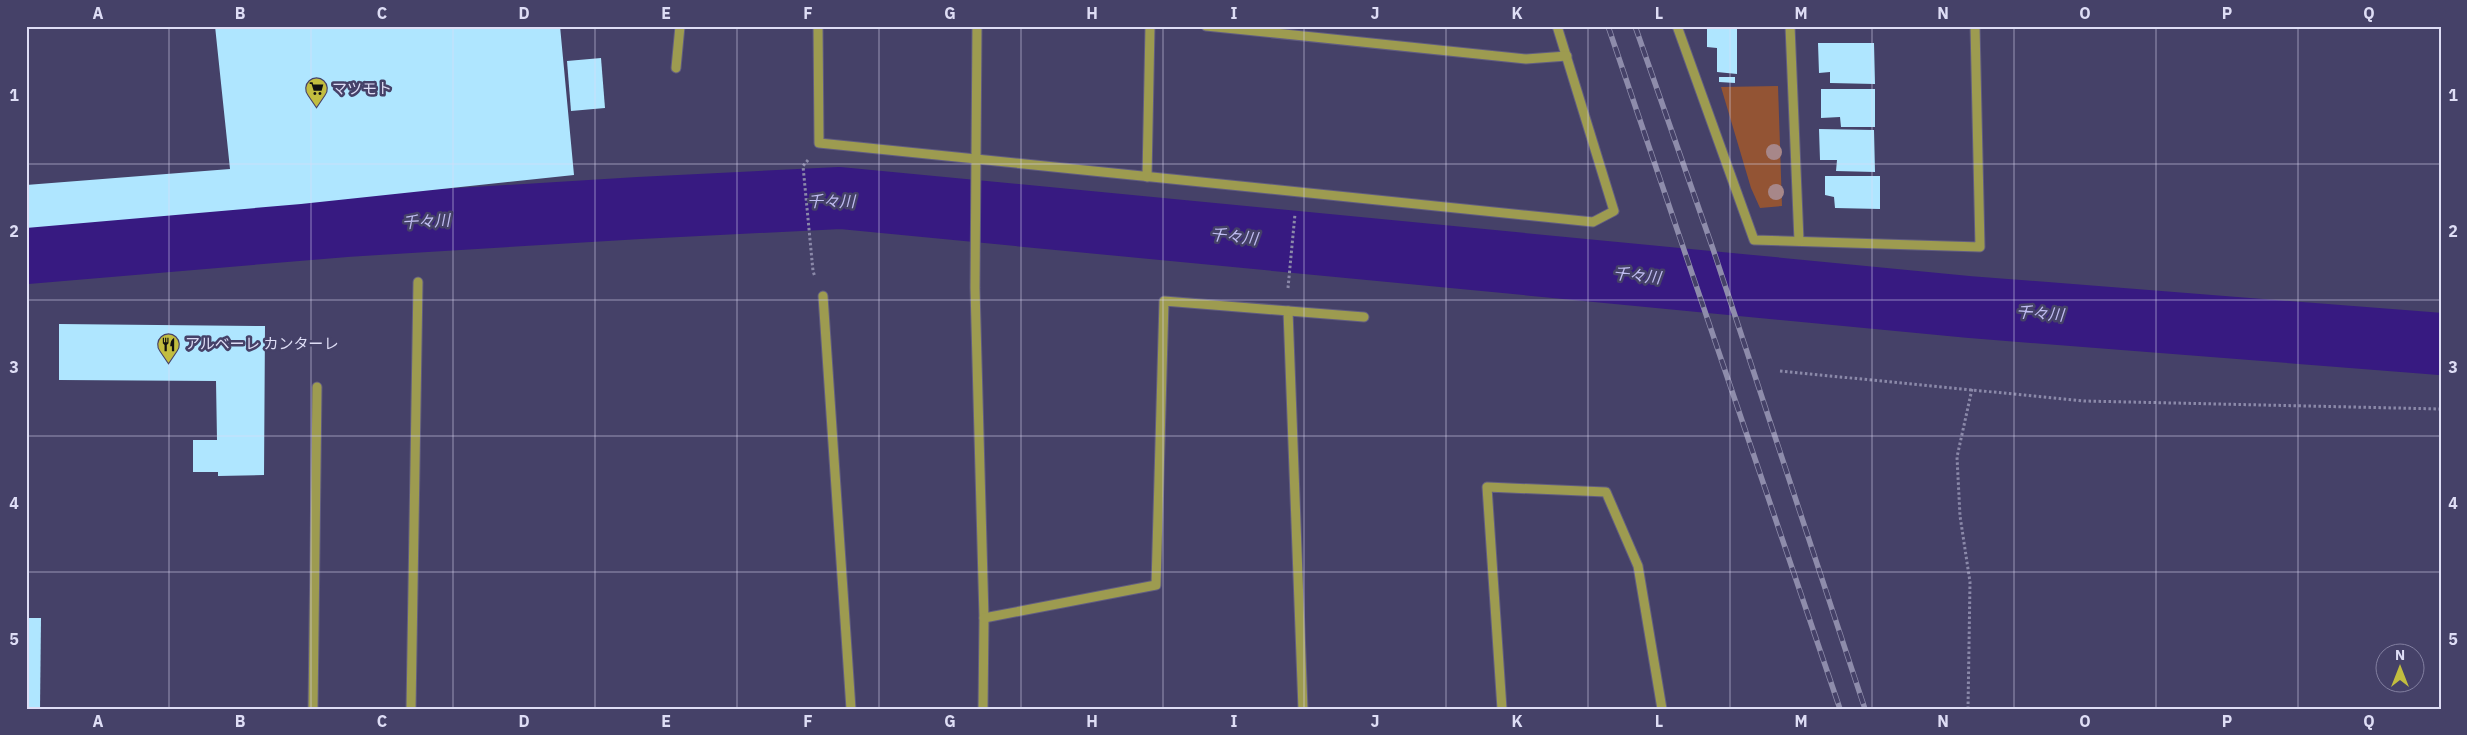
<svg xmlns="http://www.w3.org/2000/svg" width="2467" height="735" font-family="'IBM Plex Sans','Noto Sans JP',sans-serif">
  <rect width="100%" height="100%" fill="#454168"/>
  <path fill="#935434" d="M1778 86 1782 206 1760 208 1751 188 1721 87Z"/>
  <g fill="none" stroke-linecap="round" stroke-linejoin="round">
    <path stroke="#371a81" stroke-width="62" d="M26 253 345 226 639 208 840 198 1969 307 2441 344"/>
  </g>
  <g fill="#afe6ff">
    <path d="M215 26H560L574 175 301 204 26 228V185L230 169Z"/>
    <path d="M1707 26H1737V74L1717 72V48L1707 47Z"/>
    <path d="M1818 43H1874L1875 84 1830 83V72L1819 73Z"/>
    <path d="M601 58 605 108 571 111 567 61Z"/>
    <path d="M1719 77H1735V83L1719 82Z"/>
    <path d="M1821 89H1875V127H1841L1840 117 1821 118Z"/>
    <path d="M1819 129 1874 130 1875 172 1836 171 1837 160H1820Z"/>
    <path d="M1825 176H1880V209L1835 208 1834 197 1825 195Z"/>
    <path d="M59 324 265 326 264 475 218 476V472H193V440H217L216 381 59 380Z"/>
    <path d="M26 618H41L40 709H26Z"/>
  </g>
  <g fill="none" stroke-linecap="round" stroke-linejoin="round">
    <defs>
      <g id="minor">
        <path d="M818 26 819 143 1593 222 1614 211 1557 26"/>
        <path d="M977 26 975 288 984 618 983 709"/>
        <path d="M1206 26 1526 59 1567 56"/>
        <path d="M1677 26 1754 240 1980 247 1975 26"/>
        <path d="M1790 26 1799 241"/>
        <path d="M676 68 680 26"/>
        <path d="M1147 177 1150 26"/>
        <path d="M823 296 851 709"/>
        <path d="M1288 311 1303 709"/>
        <path d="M984 618 1156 585 1164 301 1364 317"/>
        <path d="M313 709 317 387"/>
        <path d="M411 709 418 282"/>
        <path d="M1502 709 1487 487 1606 492 1638 566 1662 709"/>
      </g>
    </defs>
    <use href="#minor" stroke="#615d81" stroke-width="11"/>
    <g stroke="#8b89a9" stroke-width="3" stroke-dasharray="2.5 2.5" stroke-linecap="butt">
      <path d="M808 160 803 166 813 271 815 277"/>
      <path d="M1288 288 1295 214"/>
      <path d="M1780 371 2084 401 2441 409"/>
      <path d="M1968 709 1970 582 1960 516 1957 457 1972 389"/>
    </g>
    <use href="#minor" stroke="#9d9b50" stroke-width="9"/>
    <defs>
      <g id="rail">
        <path d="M1608 26 1840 709"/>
        <path d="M1635 26 1713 249 1865 709"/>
      </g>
    </defs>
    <use href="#rail" stroke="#8e8cab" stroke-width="5.5"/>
    <use href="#rail" stroke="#454168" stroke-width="4" stroke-dasharray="11" stroke-linecap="butt"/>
  </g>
  <g fill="#a78789">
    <circle cx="1774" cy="152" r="8"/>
    <circle cx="1776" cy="192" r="8"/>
  </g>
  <path fill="none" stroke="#deddf5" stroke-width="1" stroke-opacity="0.55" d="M169 26V709M311 26V709M453 26V709M595 26V709M737 26V709M879 26V709M1021 26V709M1163 26V709M1304 26V709M1446 26V709M1588 26V709M1730 26V709M1872 26V709M2014 26V709M2156 26V709M2298 26V709M26 164H2441M26 300H2441M26 436H2441M26 572H2441"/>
  <defs>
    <symbol id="supermarket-pin" viewBox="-11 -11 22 30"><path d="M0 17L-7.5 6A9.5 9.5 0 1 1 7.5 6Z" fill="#c2bd3f" stroke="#454168"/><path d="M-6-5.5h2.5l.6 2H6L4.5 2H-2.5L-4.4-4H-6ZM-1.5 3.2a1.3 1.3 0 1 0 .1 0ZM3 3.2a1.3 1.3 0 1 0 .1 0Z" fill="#111"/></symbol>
    <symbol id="restaurant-pin" viewBox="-11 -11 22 30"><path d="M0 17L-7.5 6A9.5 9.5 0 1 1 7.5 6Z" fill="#c2bd3f" stroke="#454168"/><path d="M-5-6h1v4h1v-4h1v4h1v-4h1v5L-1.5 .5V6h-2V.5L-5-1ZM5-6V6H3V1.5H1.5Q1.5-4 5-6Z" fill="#111"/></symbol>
  </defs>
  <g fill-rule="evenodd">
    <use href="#supermarket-pin" x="304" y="76" width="25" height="34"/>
    <use href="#restaurant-pin" x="156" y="332" width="25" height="34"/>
  </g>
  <g text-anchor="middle" stroke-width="5" stroke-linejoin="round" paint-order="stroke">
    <g font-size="15" fill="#deddf5" stroke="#454168" text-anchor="start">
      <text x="332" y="94">マツモト</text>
      <text x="185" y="349">アルベーレ カンターレ</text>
    </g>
    <g font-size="16" font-style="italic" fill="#c0bdf2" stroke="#454168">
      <text x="831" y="207">千々川</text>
      <text transform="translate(426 221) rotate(-3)" y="6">千々川</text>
      <text transform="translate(1234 236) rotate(6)" y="6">千々川</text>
      <text transform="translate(1637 275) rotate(6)" y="6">千々川</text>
      <text transform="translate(2040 313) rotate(4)" y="6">千々川</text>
    </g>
  </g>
  <rect width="2467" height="735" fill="none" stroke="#454168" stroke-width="55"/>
  <g transform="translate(2400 668)"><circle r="24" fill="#454168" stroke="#827fa0"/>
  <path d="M0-4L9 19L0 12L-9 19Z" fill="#c2bd3f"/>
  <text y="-8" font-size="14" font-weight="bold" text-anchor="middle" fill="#deddf5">N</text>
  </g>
  <rect x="28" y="28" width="2412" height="680" fill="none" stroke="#deddf5" stroke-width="2"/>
  <g font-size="16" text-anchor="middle" font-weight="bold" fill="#deddf5">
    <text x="98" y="19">A</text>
    <text x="240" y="19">B</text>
    <text x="382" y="19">C</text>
    <text x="524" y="19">D</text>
    <text x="666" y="19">E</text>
    <text x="808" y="19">F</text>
    <text x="950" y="19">G</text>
    <text x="1092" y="19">H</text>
    <text x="1234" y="19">I</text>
    <text x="1375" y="19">J</text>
    <text x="1517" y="19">K</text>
    <text x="1659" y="19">L</text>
    <text x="1801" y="19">M</text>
    <text x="1943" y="19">N</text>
    <text x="2085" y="19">O</text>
    <text x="2227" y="19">P</text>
    <text x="2369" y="19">Q</text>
    <text x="14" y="101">1</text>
    <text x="2453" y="101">1</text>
    <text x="14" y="237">2</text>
    <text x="2453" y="237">2</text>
    <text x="14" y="373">3</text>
    <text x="2453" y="373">3</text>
    <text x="14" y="509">4</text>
    <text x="2453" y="509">4</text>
    <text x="14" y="645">5</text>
    <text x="2453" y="645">5</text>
    <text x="98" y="727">A</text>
    <text x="240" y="727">B</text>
    <text x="382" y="727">C</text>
    <text x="524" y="727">D</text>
    <text x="666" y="727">E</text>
    <text x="808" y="727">F</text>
    <text x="950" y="727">G</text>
    <text x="1092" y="727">H</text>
    <text x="1234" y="727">I</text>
    <text x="1375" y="727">J</text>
    <text x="1517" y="727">K</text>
    <text x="1659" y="727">L</text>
    <text x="1801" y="727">M</text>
    <text x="1943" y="727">N</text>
    <text x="2085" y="727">O</text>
    <text x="2227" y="727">P</text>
    <text x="2369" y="727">Q</text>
  </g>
</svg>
